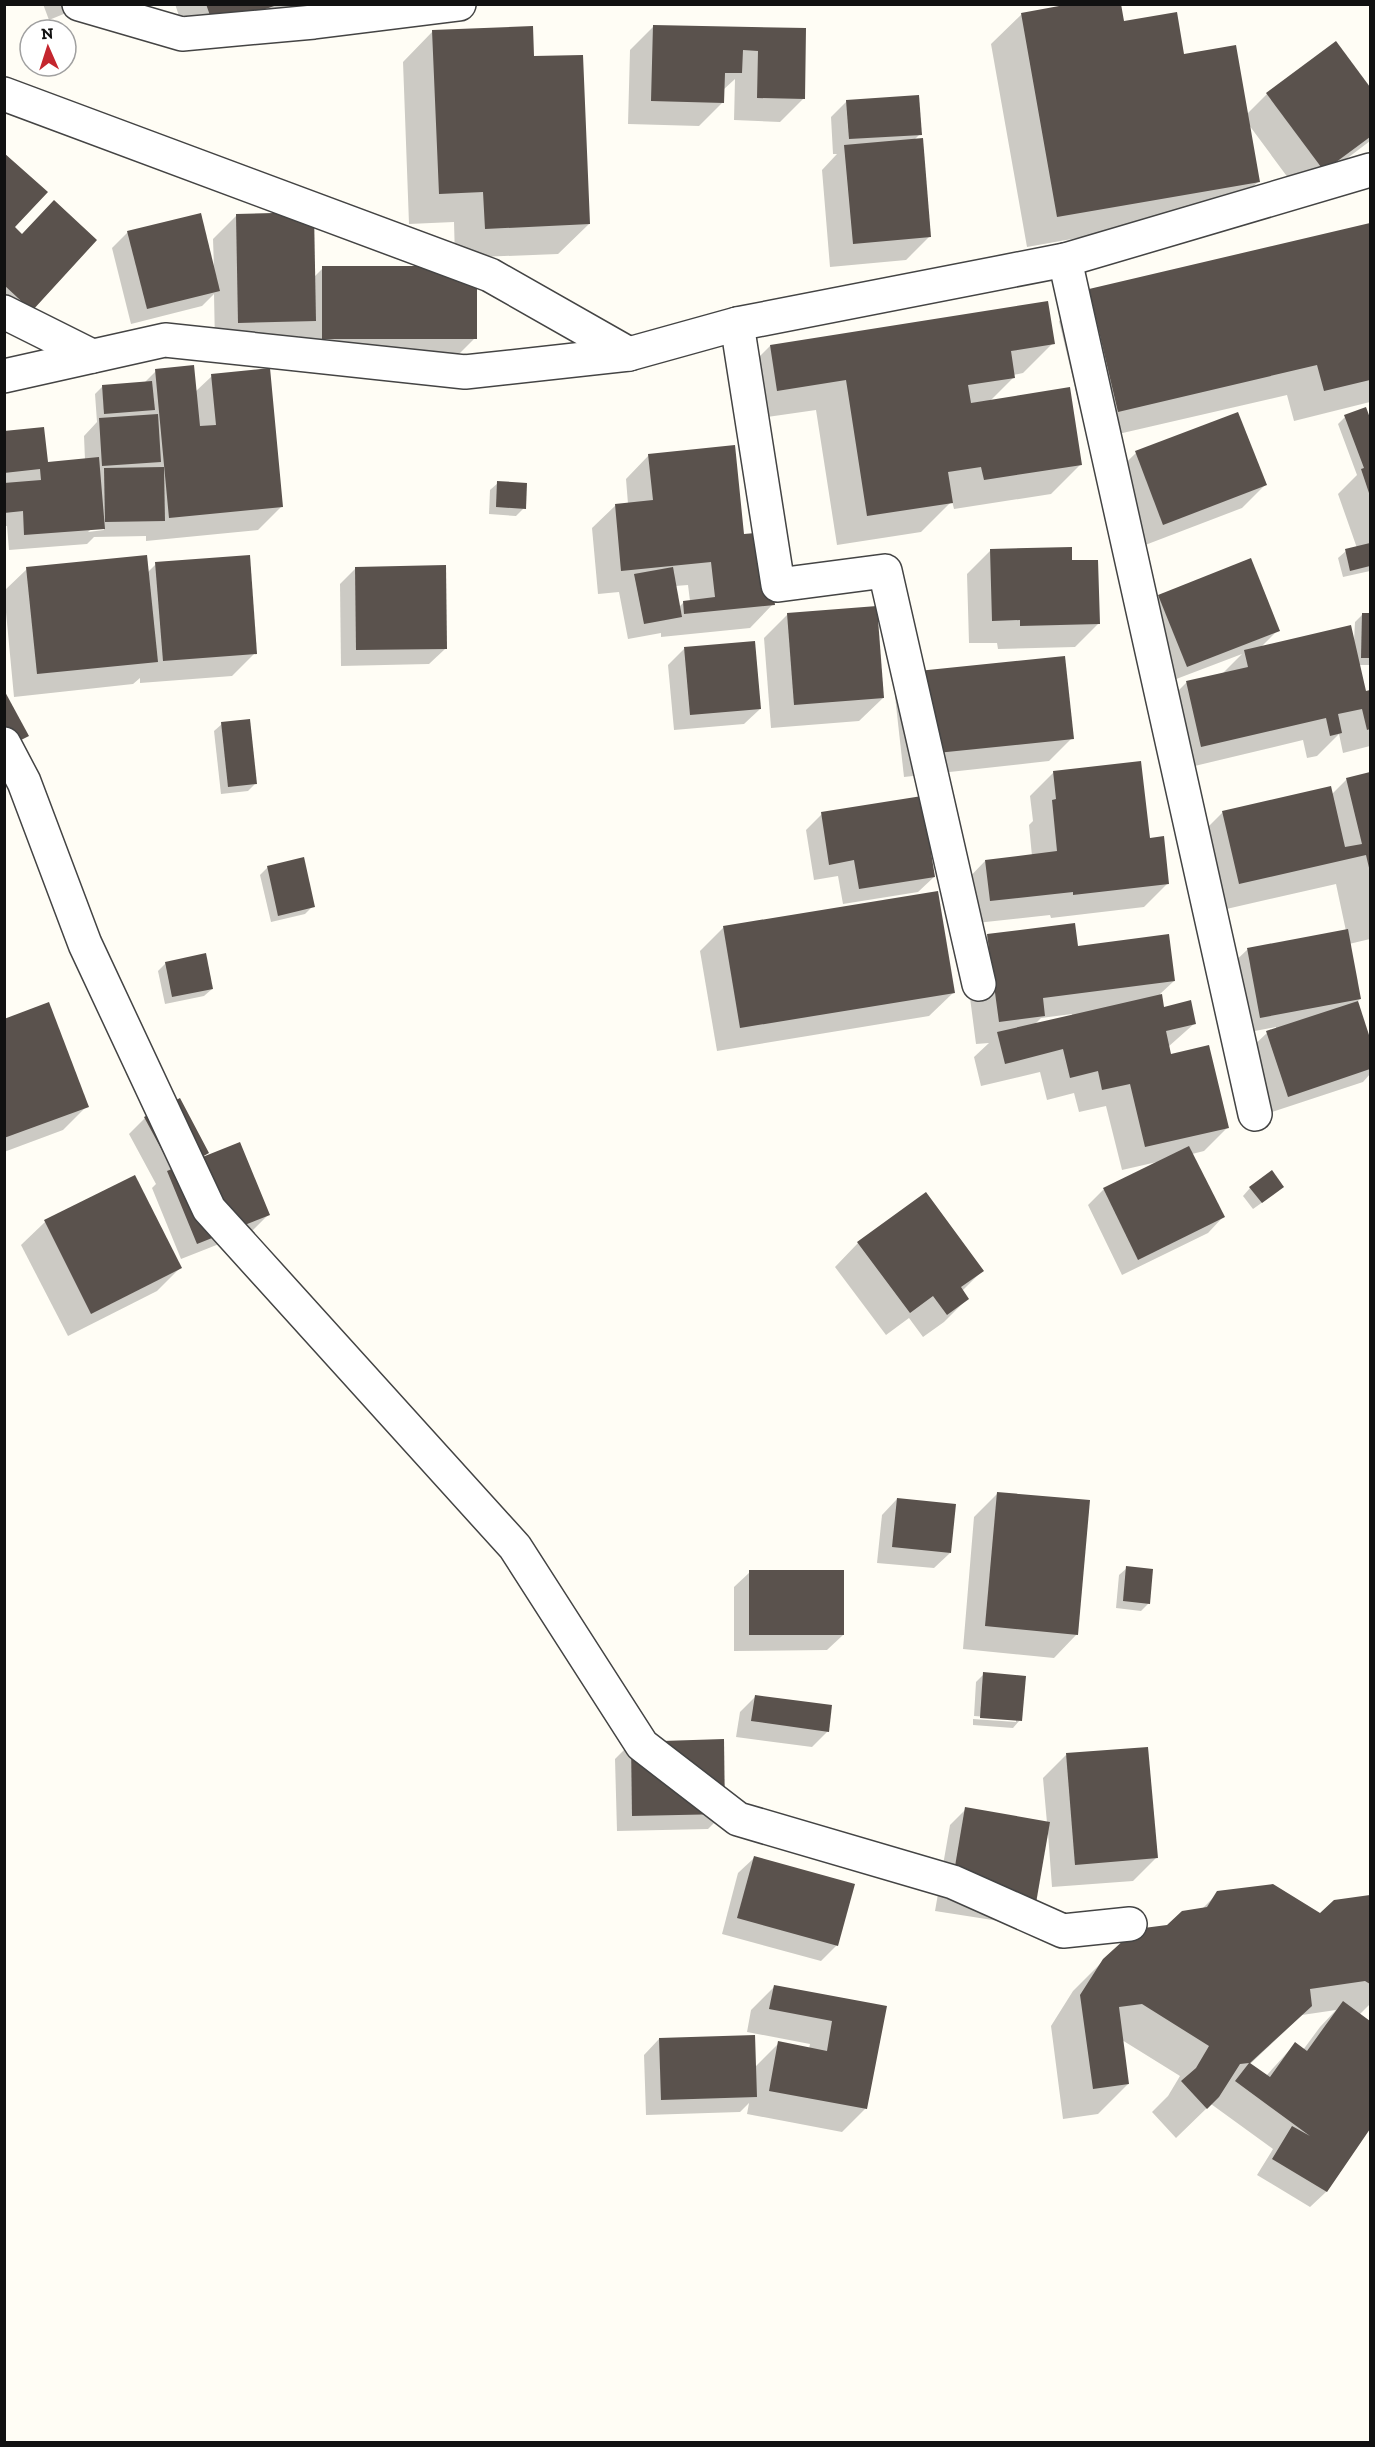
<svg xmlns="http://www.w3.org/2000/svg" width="1375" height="2447" font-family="'Zilla Slab',serif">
  <rect width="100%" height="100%" fill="#fffdf5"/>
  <g fill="#0003" fill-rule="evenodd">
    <path d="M43 4H88L49 20Z"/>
    <path d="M175 4H319L190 49Z"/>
    <path d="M1022 14 1123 23 1182 55 1247 114 1267 94 1335 43 1370 90V141L1300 194 1249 125 1259 181 1228 211 1027 247 991 44Z"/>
    <path d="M654 26 805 30 803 99 780 122 734 120 735 79 723 90V102L699 126 628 124 630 50Z"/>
    <path d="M433 31 589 224 558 254 455 258 454 222 409 224 403 62Z"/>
    <path d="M847 101 920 134 914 140 930 236 906 260 830 267 822 170 837 154H833L831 117Z"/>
    <path d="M4 155 13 228 31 310 8 333 4 330Z"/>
    <path d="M237 215 314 277 323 268 475 338 452 361 299 362V336L291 344 215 345 214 294 202 306 131 324 112 248 128 232 214 268 213 239Z"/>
    <path d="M1370 224V402L1294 421 1287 395 1088 441 1059 321 1089 291Z"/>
    <path d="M1053 343 1023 373 1013 375 1014 377 989 402 1081 464 1051 494 954 509 952 501 921 532 837 545 816 410 747 420 740 376 770 346Z"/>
    <path d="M156 371 195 392 212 376 281 507 258 530 146 541V536L94 537 87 544 9 550 7 526H4V432L46 463 85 460 84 436 97 422 95 394 103 386 144 383ZM92 528H104V530L88 532Z"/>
    <path d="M1365 409 1370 423V571L1343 577 1338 558 1346 551 1357 548 1338 494 1357 475 1338 424 1345 417Z"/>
    <path d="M1136 453 1265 485 1242 508 1140 547 1112 476Z"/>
    <path d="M649 455 742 536 773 604 750 628 661 637V633L628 639 619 592 598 594 592 528 616 505 628 504 626 479ZM688 585 690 601 684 602 679 607 675 586Z"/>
    <path d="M498 483 524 508 516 516 489 514 490 490Z"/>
    <path d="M990 551 1099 623 1075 647 998 649 997 643H969L967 574Z"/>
    <path d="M156 564 255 653 232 676 140 683V678L133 684 14 697 4 591 27 569 147 573Z"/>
    <path d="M356 568 445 649 429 664 341 666 340 584Z"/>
    <path d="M1159 596 1278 630 1261 647 1354 641 1355 622 1362 615 1370 614V665H1359L1365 693 1370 692V746L1343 753 1339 734 1317 756 1307 758 1303 740 1178 770 1163 706 1186 683 1221 675 1242 654 1171 681 1143 612Z"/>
    <path d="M788 614 883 698 859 721 771 728 764 638Z"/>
    <path d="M684 649 760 709 744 724 674 730 668 665Z"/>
    <path d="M919 672 1072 738 1049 761 904 777 895 696Z"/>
    <path d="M222 724 255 784 248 791 221 794 214 731Z"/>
    <path d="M1054 772 1149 840 1167 884 1144 907 1051 918 1050 915 967 924 962 885 985 861 1032 856 1029 825 1033 821 1030 796Z"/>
    <path d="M1370 774V939L1349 944 1360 999 1357 1002 1370 1042V1074L1363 1082 1272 1112 1251 1048 1267 1033 1276 1029V1027L1244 1033 1231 965 1247 950 1346 931 1336 884 1209 913 1193 842 1223 812 1332 794 1347 779Z"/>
    <path d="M822 814 934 877 918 892 843 904 838 876 814 880 806 830Z"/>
    <path d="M268 867 313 906 305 914 271 922 260 875Z"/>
    <path d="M724 927 953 993 929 1016 717 1051 700 951Z"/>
    <path d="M988 935 1077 948 1174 981 1160 994 1163 1008 1195 1023 1168 1047 1170 1055 1227 1128 1204 1151 1192 1154 1223 1217 1208 1233 1122 1275 1088 1205 1103 1190 1157 1162 1122 1170 1106 1106 1079 1112 1074 1093 1047 1100 1040 1072 981 1086 974 1057 989 1043 976 1044 965 959ZM1072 1014V1016L1034 1025 1041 1018Z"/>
    <path d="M166 963 212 989 204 996 165 1004 158 971Z"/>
    <path d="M4 1021 87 1106 63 1130 4 1152Z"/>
    <path d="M145 1118 207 1152 201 1159 268 1215 252 1231 181 1259 152 1188 156 1184 129 1134Z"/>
    <path d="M134 1177 180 1268 157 1291 68 1336 21 1245 45 1222Z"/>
    <path d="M1250 1188 1274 1194 1253 1209 1243 1196Z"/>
    <path d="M858 1243 982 1271 962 1291 967 1299 944 1322 923 1337 909 1318 886 1335 835 1267Z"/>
    <path d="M998 1493 1077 1634 1054 1658 963 1649 974 1517Z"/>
    <path d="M897 1499 950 1553 934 1568 877 1563 882 1515Z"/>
    <path d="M1127 1568 1149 1603 1141 1611 1116 1608 1119 1575Z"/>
    <path d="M750 1572 843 1635 827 1650 734 1651V1587Z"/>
    <path d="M984 1674 1020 1720 1013 1728 973 1725V1719L1016 1722V1719L974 1716 976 1682Z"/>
    <path d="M756 1696 828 1731 812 1747 736 1737 740 1712Z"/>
    <path d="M631 1743 724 1813 708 1829 617 1831 615 1759Z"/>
    <path d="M1066 1755 1156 1858 1133 1881 1052 1887 1048 1833 1018 1924 935 1911 950 1825 966 1809 1047 1823 1043 1778Z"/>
    <path d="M754 1858 837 1945 821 1961 722 1934 738 1873Z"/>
    <path d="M1218 1893 1320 1915 1335 1901 1370 1897V2004L1359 2015 1370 2023V2127L1326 2192 1310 2207 1257 2175 1273 2149 1211 2104 1176 2138 1152 2112 1168 2096 1180 2076 1122 2040 1128 2084 1098 2114 1063 2119 1051 2026 1073 1991 1104 1960 1201 1910ZM1336 2010 1320 2027 1303 2050 1295 2044 1266 2076 1249 2065 1302 2015Z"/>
    <path d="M775 1986 885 2007 866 2108 842 2132 747 2114 749 2103 740 2112 646 2115 644 2055 659 2039 755 2067 779 2043 809 2049 810 2044 747 2032 751 2010Z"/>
  </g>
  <g fill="#5a524d">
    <path d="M206 4H277V5L214 27Z"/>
    <path d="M1070 4H1121L1124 21 1177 12 1184 54 1236 45 1260 182 1057 217 1021 13Z"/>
    <path d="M653 25 806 28 805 99 757 98 758 51 743 50 742 73H725L724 103 651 101Z"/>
    <path d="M533 26 534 56 583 55 590 224 485 229 483 192 439 194 432 30Z"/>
    <path d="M1336 41 1370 87V137L1324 171 1266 93Z"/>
    <path d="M919 95 922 135 849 139 846 100Z"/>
    <path d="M923 138 931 237 853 244 844 145Z"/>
    <path d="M4 153 48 192 15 227 22 234 54 200 97 240 32 311 4 285Z"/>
    <path d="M314 212 316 321 238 323 236 214Z"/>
    <path d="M201 213 220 291 147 309 127 231Z"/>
    <path d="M1370 223V380L1324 391 1317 365 1118 412 1089 289Z"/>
    <rect x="322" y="266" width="155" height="73"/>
    <path d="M1048 301 1055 344 1011 351 1015 378 968 385 971 403 1070 387 1082 465 984 480 981 467 948 472 953 503 867 516 846 380 777 391 770 345Z"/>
    <path d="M194 365 200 426 216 425 211 374 270 368 283 507 169 518 155 369Z"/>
    <path d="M152 381 155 410 104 414 102 385Z"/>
    <path d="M1366 407 1370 418V496L1361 469 1364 468 1344 415Z"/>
    <path d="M1238 412 1267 485 1163 525 1135 451Z"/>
    <path d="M158 414 161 462 102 466 99 418Z"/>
    <path d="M44 427 48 462 99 457 105 529 24 535 23 511 4 513V483L41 480 40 469 4 473V431Z"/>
    <path d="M735 445 744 534 767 532 775 605 684 614 683 601 715 597 711 562 621 571 615 504 653 500 648 454Z"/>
    <path d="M164 467 165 521 105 522 104 468Z"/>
    <path d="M497 481 527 483 526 509 496 507Z"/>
    <path d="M1370 543V566L1350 571 1345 549Z"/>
    <path d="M1072 547V560H1098L1100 624 1020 626V620L992 621 990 549Z"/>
    <path d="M147 555 158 662 37 674 26 567Z"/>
    <path d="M250 555 257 654 163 661 155 562Z"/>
    <path d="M1251 558 1280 631 1187 667 1158 595Z"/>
    <path d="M446 565 447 649 356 650 355 567Z"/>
    <path d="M673 567 682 617 644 624 634 574Z"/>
    <path d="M877 606 884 698 794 705 787 613Z"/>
    <path d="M1362 613H1370V658H1361Z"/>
    <path d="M1351 625 1366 691 1370 690V729L1367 730 1362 709 1338 714 1342 733 1330 736 1326 718 1201 747 1186 681 1248 667 1244 650Z"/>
    <path d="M755 641 761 709 690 715 684 647Z"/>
    <path d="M1065 656 1074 739 927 754 918 671Z"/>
    <path d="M4 690 29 736 7 747 4 743Z"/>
    <path d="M250 719 257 784 228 787 221 722Z"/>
    <path d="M1141 761 1150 838 1164 836 1169 884 1073 895V892L990 901 985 860 1057 851 1052 800 1056 799 1053 771Z"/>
    <path d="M1370 772V872L1366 855 1239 884 1222 811 1331 786 1345 847 1362 844 1346 778Z"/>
    <path d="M922 796 935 877 859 889 854 860 829 865 821 812Z"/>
    <path d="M304 857 315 907 278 916 267 866Z"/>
    <path d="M938 891 955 993 740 1028 723 926Z"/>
    <path d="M1075 923 1078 946 1169 934 1175 981 1043 998 1045 1016 999 1022 987 934Z"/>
    <path d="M1348 929 1361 999 1260 1018 1247 948Z"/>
    <path d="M206 953 213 989 172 997 165 962Z"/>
    <path d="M1162 994 1164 1007 1191 1000 1196 1024 1166 1031 1171 1054 1209 1045 1229 1128 1145 1147 1130 1084 1102 1090 1098 1071 1070 1078 1063 1049 1005 1064 997 1032Z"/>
    <path d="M1358 1001 1370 1038V1069L1288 1097 1266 1031Z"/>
    <path d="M49 1002 89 1107 4 1138V1019Z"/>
    <path d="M180 1098 209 1153 200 1158 240 1142 270 1215 197 1244 167 1171 172 1169 144 1117Z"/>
    <path d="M1189 1146 1225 1217 1138 1260 1103 1188Z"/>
    <path d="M1272 1170 1284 1187 1262 1203 1249 1187Z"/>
    <path d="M135 1175 182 1268 91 1314 44 1220Z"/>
    <path d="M926 1192 984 1271 961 1287 969 1299 947 1315 933 1296 910 1313 857 1242Z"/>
    <path d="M997 1492 1090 1500 1078 1635 985 1626Z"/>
    <path d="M897 1498 956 1504 951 1553 892 1547Z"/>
    <path d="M1126 1566 1153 1569 1150 1604 1123 1601Z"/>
    <rect x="749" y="1570" width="95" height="65"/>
    <path d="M983 1672 1026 1676 1022 1721 980 1718Z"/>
    <path d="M755 1695 832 1705 829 1732 751 1721Z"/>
    <path d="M724 1739 725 1814 632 1816 631 1742Z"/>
    <path d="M1148 1747 1158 1858 1075 1865 1066 1753Z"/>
    <path d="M965 1807 1050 1822 1035 1909 950 1896Z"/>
    <path d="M754 1856 855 1884 838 1946 737 1918Z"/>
    <path d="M1273 1884 1320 1913 1334 1900 1370 1895V1984L1365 1981 1310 1989 1312 2006 1250 2063 1270 2077 1295 2042 1307 2051 1343 2001 1370 2021V2129L1327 2192 1272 2159 1292 2126 1310 2136 1235 2081 1249 2063 1240 2064 1219 2097 1207 2109 1181 2081 1196 2068 1209 2046 1142 2004 1119 2007 1129 2084 1093 2089 1080 1995 1103 1959 1136 1929 1167 1925 1182 1911 1207 1907 1217 1891Z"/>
    <path d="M774 1985 887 2006 867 2109 769 2091 778 2041 827 2051 832 2021 769 2009Z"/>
    <path d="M755 2035 757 2097 661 2100 659 2038Z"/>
  </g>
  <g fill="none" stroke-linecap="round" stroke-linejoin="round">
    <defs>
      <g id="minor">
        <path d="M79 4 182 34 314 22 459 4"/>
        <path d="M4 94 490 275 629 354"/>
        <path d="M1065 260 1255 1114"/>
        <path d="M4 312 92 356"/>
        <path d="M737 324 778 585 885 571 979 984"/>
        <path d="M4 376 165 340 465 372 629 354 737 324 1065 260 1370 170"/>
        <path d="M4 744 24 782 85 944 209 1209 515 1547 642 1745 738 1819 953 1882 1063 1931 1130 1924"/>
      </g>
    </defs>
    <use href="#minor" stroke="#444" stroke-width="36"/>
    <use href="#minor" stroke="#fff" stroke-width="33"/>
  </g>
  <rect width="1375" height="2447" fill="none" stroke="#111111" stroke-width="12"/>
  <g transform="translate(48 48) rotate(357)"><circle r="28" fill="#ffffff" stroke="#a0a0a0" stroke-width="1.5"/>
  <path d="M0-4.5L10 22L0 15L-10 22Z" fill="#c4262e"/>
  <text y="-9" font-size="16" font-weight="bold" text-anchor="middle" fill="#111111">N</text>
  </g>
</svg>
